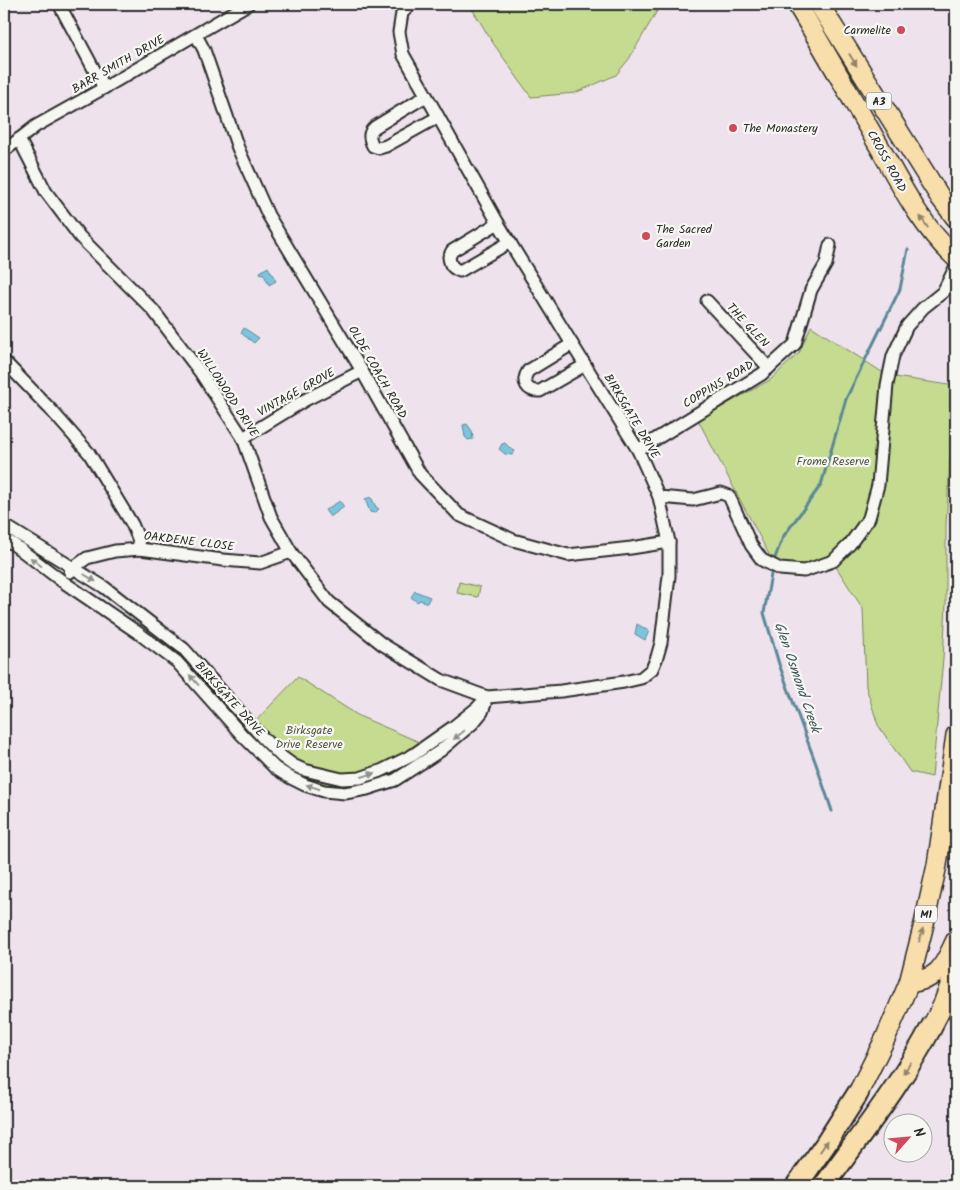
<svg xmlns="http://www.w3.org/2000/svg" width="960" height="1190" font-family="Kalam,sans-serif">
  <rect width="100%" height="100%" fill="#eee3ed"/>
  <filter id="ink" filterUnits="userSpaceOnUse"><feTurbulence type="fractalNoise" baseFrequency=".02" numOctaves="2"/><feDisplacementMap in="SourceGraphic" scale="10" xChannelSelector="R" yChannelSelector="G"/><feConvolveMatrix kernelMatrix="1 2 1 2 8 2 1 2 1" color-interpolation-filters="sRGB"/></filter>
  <g filter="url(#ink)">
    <g fill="#c5db90" stroke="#78835e">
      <path d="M469 4H661L629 59 616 75 575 93 531 97 493 43Z"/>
      <path d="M811 326 888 376 956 386V398L952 431 946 525V604L943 659 932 777 910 772 878 725 866 687 863 609 833 562 804 571 773 562 698 420 770 380 799 353Z"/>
      <path d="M459 582 480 587 478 597 457 593Z"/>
      <path d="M298 677 359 716 440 751 395 780 345 793 305 785 242 735Z"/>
    </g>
    <g fill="#7cc5dd" stroke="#5c8796">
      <path d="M268 267 276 281 269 285 263 273 261 274 260 272Z"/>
      <path d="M244 328 259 338 254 343 241 333Z"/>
      <path d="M467 424 472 431 473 439 468 440 465 437 463 425Z"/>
      <path d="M505 443 510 448 515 451 512 455 505 454 499 449 502 444Z"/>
      <path d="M371 497 376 507 379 509 375 513 370 512 365 499Z"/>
      <path d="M340 501 344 507 330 517 325 510Z"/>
      <path d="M415 591 430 597 427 603 420 600 417 602 411 597Z"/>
      <path d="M637 624 649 631 645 640 635 634Z"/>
    </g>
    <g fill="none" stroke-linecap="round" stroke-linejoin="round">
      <g stroke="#5c8796" stroke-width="3">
        <path d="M773 563 783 537 821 485 846 399 900 289 908 249"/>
        <path d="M772 569 764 613 779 664 816 764 832 811"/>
      </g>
      <defs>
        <g id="minor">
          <path d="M59 4 104 88"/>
          <path d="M196 35 204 50 238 148 268 215 362 371 420 474 459 515 513 540 568 555 631 548 669 542"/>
          <path d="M426 96 375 127C368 133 369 138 373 146L379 148 386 146 438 117"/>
          <path d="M19 139 46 192 80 237 153 310 200 372 243 438 271 517 291 552 329 602 382 644 441 680 487 697"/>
          <path d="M4 151 36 126 104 88 248 4"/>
          <path d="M498 223 452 251 449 257C450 265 452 268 460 271L510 242"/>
          <path d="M707 301 769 368"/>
          <path d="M572 344 528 371C521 382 527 392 540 391L585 365"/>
          <path d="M4 361 51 410 89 453 132 524 138 538 140 549"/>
          <path d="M243 438 305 400 362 371"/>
          <path d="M638 450 762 374 795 344 811 290 826 264 830 245"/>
          <path d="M659 497 693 500 721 493 729 496 751 545 762 560 780 569 804 571 833 561 850 544 869 518 878 485 887 385 893 356 907 326 923 308 943 292 956 266V261"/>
          <path d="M4 525 104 587 184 649 263 738 282 757 293 765 304 770 342 779 360 778 383 770 413 755 453 727 478 707 487 697 561 691 624 682 641 678 652 669 657 657 661 643 669 576V542L659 497 638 450 572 344 498 223 403 54 399 32 402 13 411 4"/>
          <path d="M4 539 13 544 62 581 137 632 177 662 242 735 275 768 289 777 305 785 324 791 345 793 367 789 395 780 440 751 473 723 482 712 485 704"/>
          <path d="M70 572 73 568 87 558 115 551 140 549 223 560 260 563 291 552"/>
        </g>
        <g id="trunk">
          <path d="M797 4C825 51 852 99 879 146 902 187 921 226 956 258"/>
          <path d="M819 4 940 197 956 218"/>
          <path d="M909 983C941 978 943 967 956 940"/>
          <path d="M932 1026 942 1007 956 969"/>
          <path d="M858 1093 885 1039 909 983 924 924 937 865 956 735"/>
        </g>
        <g id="motorway">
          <path d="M796 1186 825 1145 858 1093"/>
          <path d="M824 1186C861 1134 902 1083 932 1026"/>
        </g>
      </defs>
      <use href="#minor" stroke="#2b2b2b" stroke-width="15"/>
      <use href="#trunk" stroke="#2b2b2b" stroke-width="22"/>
      <use href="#motorway" stroke="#2b2b2b" stroke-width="24"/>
      <use href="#minor" stroke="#f6f6f2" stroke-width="11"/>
      <use href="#trunk" stroke="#f8deab" stroke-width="19"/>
      <use href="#motorway" stroke="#f8deab" stroke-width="20"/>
    </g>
    <defs><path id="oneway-solid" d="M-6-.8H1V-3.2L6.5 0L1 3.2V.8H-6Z" transform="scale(1.25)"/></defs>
    <g fill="#92846b">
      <use href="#oneway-solid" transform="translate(853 60) rotate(58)"/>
      <use href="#oneway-solid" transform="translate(924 222) rotate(-124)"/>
      <use href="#oneway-solid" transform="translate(921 935) rotate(-74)"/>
      <use href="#oneway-solid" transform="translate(907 1068) rotate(124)"/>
      <use href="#oneway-solid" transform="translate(824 1146) rotate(-56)"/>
    </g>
    <g fill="#90908e">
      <use href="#oneway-solid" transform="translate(36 562) rotate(-143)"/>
      <use href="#oneway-solid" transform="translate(90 578) rotate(32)"/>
      <use href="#oneway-solid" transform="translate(194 680) rotate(-132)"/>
      <use href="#oneway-solid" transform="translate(459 735) rotate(141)"/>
      <use href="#oneway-solid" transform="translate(368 775) rotate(-18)"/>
      <use href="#oneway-solid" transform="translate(313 787) rotate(-162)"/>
    </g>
  </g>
  <g fill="#d1495b" stroke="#f6f6f2" stroke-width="2">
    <circle cx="901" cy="30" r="5"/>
    <circle cx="733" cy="128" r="5"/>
    <circle cx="646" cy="236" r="5"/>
  </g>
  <g text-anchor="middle" stroke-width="4.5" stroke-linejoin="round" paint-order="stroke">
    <g fill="#f6f6f2" stroke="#686867" stroke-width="1">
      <rect x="866.5" y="92.5" width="25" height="17" rx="4"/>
      <rect x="915" y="905.5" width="22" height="17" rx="4"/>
    </g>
    <g font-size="11" font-weight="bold" fill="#2b2b2b">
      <text x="879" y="105">A3</text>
      <text x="926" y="918">M1</text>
    </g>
    <g font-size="12" fill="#2b2b2b" stroke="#f6f6f2" text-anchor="start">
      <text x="891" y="34" text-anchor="end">Carmelite</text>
      <text x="743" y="132">The Monastery</text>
      <text x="656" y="233">The Sacred<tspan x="656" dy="14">Garden</tspan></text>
    </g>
    <g font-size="12" fill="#2b2b2b" stroke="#f6f6f2">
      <text transform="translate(118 64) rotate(-30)" y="4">BARR SMITH DRIVE</text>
      <text transform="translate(887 161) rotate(61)" y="4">CROSS ROAD</text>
      <text transform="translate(748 325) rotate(47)" y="4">THE GLEN</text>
      <text transform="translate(378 372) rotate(60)" y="4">OLDE COACH ROAD</text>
      <text transform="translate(718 384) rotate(-31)" y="4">COPPINS ROAD</text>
      <text transform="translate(296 392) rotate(-29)" y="4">VINTAGE GROVE</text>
      <text transform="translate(228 393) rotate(57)" y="4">WILLOWOOD DRIVE</text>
      <text transform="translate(632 416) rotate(59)" y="4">BIRKSGATE DRIVE</text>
      <text transform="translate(189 541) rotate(7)" y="4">OAKDENE CLOSE</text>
      <text transform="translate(230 699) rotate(48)" y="4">BIRKSGATE DRIVE</text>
    </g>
    <g font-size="12" fill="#525744" stroke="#f6f6f2">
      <text x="833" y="465">Frome Reserve</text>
      <text x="309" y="734">Birksgate<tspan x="309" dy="14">Drive Reserve</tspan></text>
    </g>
    <g font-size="14" font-style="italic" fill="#435960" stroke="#f6f6f2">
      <text transform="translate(798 677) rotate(71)" y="5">Glen Osmond Creek</text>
    </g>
  </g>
  <rect width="960" height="1190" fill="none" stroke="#f6f6f2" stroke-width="20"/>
  <rect x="10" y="10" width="940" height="1170" fill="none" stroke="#2b2b2b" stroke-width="2" filter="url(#ink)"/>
  <g transform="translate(908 1138) rotate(63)"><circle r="24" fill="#f6f6f2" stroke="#a5a5a2"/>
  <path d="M0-4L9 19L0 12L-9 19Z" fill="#d1495b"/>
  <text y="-8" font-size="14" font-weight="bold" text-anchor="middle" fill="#2b2b2b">N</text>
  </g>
</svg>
